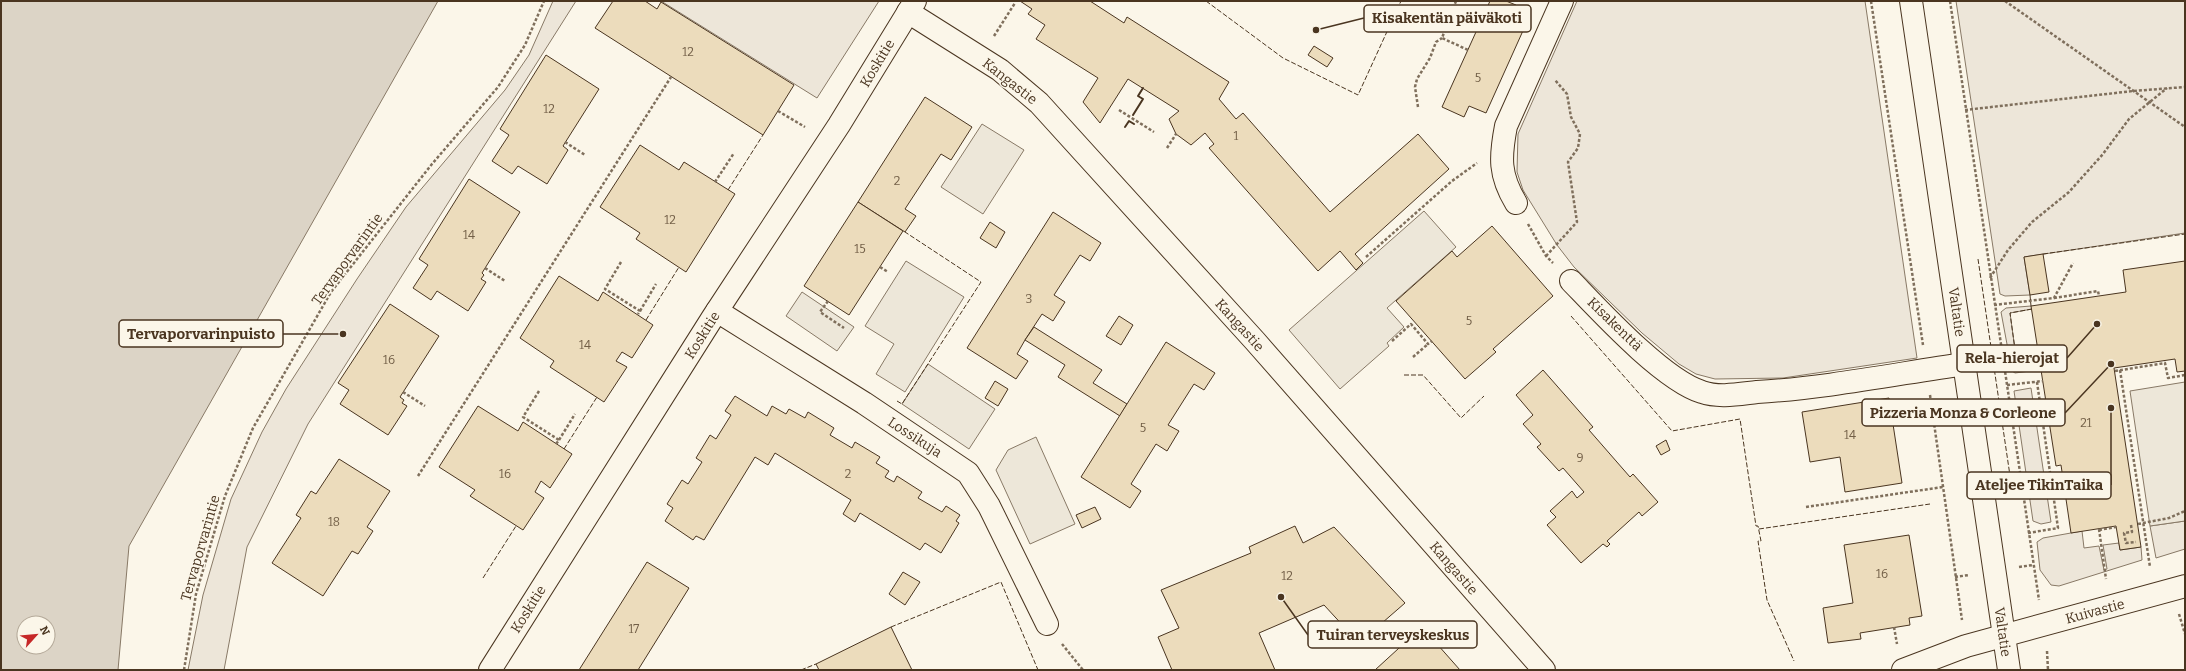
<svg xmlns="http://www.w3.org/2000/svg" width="2186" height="671" font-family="Bitter,serif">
  <rect width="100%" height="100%" fill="#fbf6e9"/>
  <g fill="#ede6d9" stroke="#887966">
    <path d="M553 1H576L308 424 247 547 224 670H188L203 595 231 499 262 432 286 389 357 279 406 207 505 90 529 55Z"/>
    <path d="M661 1H879L817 98Z"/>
    <path d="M1577 1H1865L1917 358 1783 378 1715 379 1696 374 1679 364 1642 333 1574 267 1557 245 1523 190 1517 172 1518 134Z"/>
    <path d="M1956 1H2185V233L2024 257 2030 295 2005 296 2000 294Z"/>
    <path d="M2031 306 2032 309 2010 313 2017 364 2029 362 2030 371 2015 373 2012 371 2001 312 2006 308Z"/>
    <path d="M2031 388 2051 522 2041 524 2033 521 2014 391Z"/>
    <path d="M2185 521V549L2156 558 2150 526Z"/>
    <path d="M2082 531 2084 548 2099 546 2104 570 2107 569 2103 545 2119 543 2120 550 2141 547 2142 560 2059 586 2051 585 2040 570 2037 542 2043 538Z"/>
  </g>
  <g fill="#ede7d9" stroke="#887966">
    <path d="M982 124 1024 150 983 214 941 187Z"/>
    <path d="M1424 211 1456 247 1387 308 1404 327 1387 343 1389 346 1340 389 1289 330Z"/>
    <path d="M906 261 964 297 905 392 876 374 894 344 865 326Z"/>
    <path d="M802 292 854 327 837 351 786 316Z"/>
    <path d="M928 364 995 409 969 449 902 404Z"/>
    <path d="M2185 382V521L2150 526 2130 391Z"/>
    <path d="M1036 437 1075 524 1030 544 996 470 1008 450Z"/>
  </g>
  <path fill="#dcd4c6" stroke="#887966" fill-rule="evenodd" d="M1 1H438L129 546 118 670H1ZM24 623H48V647H24Z"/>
  <g fill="#ecdcbc" stroke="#4a3520">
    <path d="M613 1H645L657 9 661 2 794 85 763 135 595 28Z"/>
    <path d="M1020 1H1090L1124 23 1127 17 1229 82 1219 99 1236 119 1243 113 1330 212 1418 134 1449 169 1355 254 1363 263 1356 270 1340 251 1318 271 1209 148 1214 144 1205 133 1191 145 1176 134 1169 119 1179 111 1128 79 1100 123 1083 102 1098 78 1036 39 1045 25 1028 14 1032 9Z"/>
    <path d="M1490 1H1506L1516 5 1510 17 1526 24 1486 113 1469 106 1464 117 1442 107Z"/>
    <path d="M1314 46 1333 58 1327 67 1308 55Z"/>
    <path d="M546 55 599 89 563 146 568 150 547 184 518 166 512 174 492 161 509 135 500 129Z"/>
    <path d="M925 97 972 127 951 160 941 154 905 209 916 216 905 232 858 202Z"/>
    <path d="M640 145 679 170 684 162 735 194 686 272 636 239 640 233 600 207Z"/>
    <path d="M469 179 520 212 482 273 484 275 481 279 486 282 468 311 437 291 431 300 413 288 428 265 419 259Z"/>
    <path d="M858 202 903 231 849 315 804 286Z"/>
    <path d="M1053 212 1101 243 1090 261 1080 255 1054 295 1065 302 1053 321 1042 314 1025 340 1017 354 1028 361 1016 379 967 348Z"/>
    <path d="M990 222 1005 232 996 248 980 238Z"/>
    <path d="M1492 226 1553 296 1493 349 1496 352 1465 379 1396 301 1452 251 1457 257Z"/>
    <path d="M2043 254 2049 292 2030 295 2024 257Z"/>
    <path d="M2185 261V371L2177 372 2175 359 2114 368 2141 547 2120 550 2116 526 2071 533 2061 465 2056 466 2031 306 2126 292 2123 270Z"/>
    <path d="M559 276 598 301 603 292 653 325 632 358 622 352 616 361 627 367 604 402 550 367 554 361 520 338Z"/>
    <path d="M390 304 439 336 400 397 404 400 402 403 407 406 388 435 340 404 349 390 338 383Z"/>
    <path d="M1119 316 1133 325 1121 345 1106 336Z"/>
    <path d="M1034 327 1102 370 1093 383 1127 404 1120 416 1058 377 1065 365 1025 340Z"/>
    <path d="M1166 342 1215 373 1204 390 1194 384 1168 425 1179 431 1167 451 1156 444 1131 484 1141 491 1130 508 1081 477Z"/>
    <path d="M1543 370 1593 427 1589 430 1630 477 1633 474 1658 502 1642 516 1639 512 1607 541 1610 544 1607 547 1603 544 1581 563 1547 525 1556 517 1550 511 1572 491 1577 498 1584 492 1563 468 1559 471 1537 447 1541 444 1523 424 1533 415 1516 395Z"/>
    <path d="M995 381 1008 389 998 406 985 398Z"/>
    <path d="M735 396 767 416 772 406 786 414 789 409 805 418 808 412 834 428 830 435 852 448 855 442 880 457 876 463 889 471 885 477 894 482 897 476 922 492 918 498 942 512 946 506 960 515 956 521 959 523 941 553 925 543 920 550 860 513 855 522 843 514 851 500 775 453 768 465 755 457 704 540 696 536 693 540 665 521 673 508 667 504 682 480 688 484 702 462 696 458 710 435 716 439 731 415 725 411Z"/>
    <path d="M1889 398 1902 483 1845 492 1840 457 1810 462 1802 412Z"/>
    <path d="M478 406 518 431 523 422 572 454 550 488 541 481 535 492 544 498 523 530 470 496 475 490 439 467Z"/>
    <path d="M1666 440 1670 450 1661 455 1656 446Z"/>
    <path d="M339 459 390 491 367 527 373 531 358 554 352 551 323 596 272 563 301 518 296 515 311 491 316 494Z"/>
    <path d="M1095 507 1101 519 1082 528 1076 515Z"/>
    <path d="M1295 526 1303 543 1334 527 1405 603 1359 643 1324 605 1259 633 1275 670H1172L1158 637 1179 628 1161 590 1251 553 1249 547Z"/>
    <path d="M1909 535 1922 616 1909 618 1910 625 1860 633 1861 639 1828 643 1823 608 1853 603 1844 545Z"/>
    <path d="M647 562 689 588 638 670H579Z"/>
    <path d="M903 572 920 582 905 605 889 594Z"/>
    <path d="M891 627 912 670H819L816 664Z"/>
    <path d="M1422 627 1460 670H1375Z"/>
  </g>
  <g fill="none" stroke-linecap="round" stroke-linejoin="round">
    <defs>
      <g id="minor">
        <path d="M908 12 1000 70 1039 103 1255 341 1544 670"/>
        <path d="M1516 203C1499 175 1500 157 1506 126L1562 1"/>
        <path d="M1571 281C1600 311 1663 380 1702 392 1719 398 1739 394 1757 392 1826 388 1895 374 1964 364"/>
        <path d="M717 311 864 403 968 473 989 506 1047 624"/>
        <path d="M490 670 713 317 839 125 915 1"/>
        <path d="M1903 670 1966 646 2185 586"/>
      </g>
      <path id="tertiary" d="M1911 1 2009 670"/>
    </defs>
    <use href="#minor" stroke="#4a3520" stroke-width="24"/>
    <use href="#tertiary" stroke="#4a3520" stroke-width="24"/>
    <g stroke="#7f6f5c" stroke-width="2.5" stroke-dasharray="3 2" stroke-linecap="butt">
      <path d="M1456 1 1442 38 1468 50"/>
      <path d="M1871 1 1923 345"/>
      <path d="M1950 1 2039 600"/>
      <path d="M2005 1 2185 127"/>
      <path d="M994 36 1015 3"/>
      <path d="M1418 107 1415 87 1417 79 1430 58 1436 42 1442 38"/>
      <path d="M1119 110 1154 132"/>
      <path d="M1965 110 2133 91 2185 87"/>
      <path d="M778 111 805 127"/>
      <path d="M565 142 585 155"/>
      <path d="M1167 148 1176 134"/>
      <path d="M715 182 734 153"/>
      <path d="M1528 224 1546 256 1553 263"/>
      <path d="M1546 256 1577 222 1568 162 1578 148 1580 134 1571 117 1567 94 1555 80"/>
      <path d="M1366 257 1452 181 1477 163"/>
      <path d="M621 262 605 289 640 311 638 314"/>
      <path d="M880 267 888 272"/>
      <path d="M485 268 505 281"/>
      <path d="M1990 278 2008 250 2032 222 2069 192 2103 154 2129 119 2167 88"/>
      <path d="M2054 298 2098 291 2099 296"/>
      <path d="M828 301 820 312 844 328"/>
      <path d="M1994 305 2054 298 2073 263"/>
      <path d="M640 311 656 284"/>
      <path d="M1392 341 1411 324 1428 344 1432 341"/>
      <path d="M1413 357 1428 344"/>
      <path d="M2120 370 2150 567"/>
      <path d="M2115 371 2165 363 2168 378 2185 375"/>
      <path d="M2007 385 2043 381"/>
      <path d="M539 391 523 417 559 440 556 444"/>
      <path d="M403 392 425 406"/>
      <path d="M1930 395 1962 620"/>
      <path d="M559 440 575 414"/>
      <path d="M418 476 671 77"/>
      <path d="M1806 507 1943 487"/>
      <path d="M2138 524 2169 518 2185 511"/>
      <path d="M2131 525 2132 532 2124 533 2126 543 2136 542"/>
      <path d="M2099 529 2106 579"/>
      <path d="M2099 530 2116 527"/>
      <path d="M2028 533 2058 528 2037 382"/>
      <path d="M2019 567 2033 565"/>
      <path d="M1955 577 1969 575"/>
      <path d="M2179 614 2185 634"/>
      <path d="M1894 627 1897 644"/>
      <path d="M1062 644 1083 670"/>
      <path d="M2047 651 2048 670"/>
      <path d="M184 670 196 594 225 496 253 428 331 292 432 164 498 87 525 45 544 1"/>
    </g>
    <use href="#minor" stroke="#fbf6e9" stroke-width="22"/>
    <use href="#tertiary" stroke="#fbf6e9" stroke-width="22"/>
    <g stroke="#4a3520" stroke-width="1" stroke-dasharray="5 2" stroke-linecap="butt">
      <path d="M1206 1 1283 58 1358 95 1401 1"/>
      <path d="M728 190 763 135"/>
      <path d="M2043 254 2185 234"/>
      <path d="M1978 259 2013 496"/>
      <path d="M2030 295 2031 306"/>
      <path d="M2032 309 2010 313 2017 364 2040 360"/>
      <path d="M1571 316 1672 431 1740 419 1756 526H1758L1761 541H1758L1767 600 1794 661"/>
      <path d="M646 320 679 267"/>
      <path d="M1404 375H1423L1461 418 1484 396"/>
      <path d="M897 401 902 404 981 282 905 232"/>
      <path d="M564 449 597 397"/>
      <path d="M1759 529 1930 504"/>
      <path d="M483 578 516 526"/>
      <path d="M891 627 1001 582 1038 670"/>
      <path d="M801 670 816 664"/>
    </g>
    <g stroke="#4a3520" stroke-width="2">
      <path d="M1133 115 1143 99 1138 96 1143 88"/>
      <path d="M1125 127 1129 121 1134 124"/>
    </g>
  </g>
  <g text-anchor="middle" stroke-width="3" stroke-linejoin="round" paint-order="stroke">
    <g font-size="12" fill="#725f47">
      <text x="688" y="56">12</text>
      <text x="1478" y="82">5</text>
      <text x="549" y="113">12</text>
      <text x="1236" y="140">1</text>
      <text x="897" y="185">2</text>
      <text x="670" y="224">12</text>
      <text x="469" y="239">14</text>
      <text x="860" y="253">15</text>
      <text x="1029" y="303">3</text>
      <text x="1469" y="325">5</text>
      <text x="585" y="349">14</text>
      <text x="389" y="364">16</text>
      <text x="2086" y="427">21</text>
      <text x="1143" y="432">5</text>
      <text x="1850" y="439">14</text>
      <text x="1580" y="462">9</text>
      <text x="505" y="478">16</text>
      <text x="848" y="478">2</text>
      <text x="334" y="526">18</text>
      <text x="1882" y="578">16</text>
      <text x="1287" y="580">12</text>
      <text x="634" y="633">17</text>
    </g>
    <g font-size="14" fill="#4a3520" stroke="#fbf6e9">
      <text transform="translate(877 63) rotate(-59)" y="5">Koskitie</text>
      <text transform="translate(1010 81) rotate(38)" y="5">Kangastie</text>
      <text transform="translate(347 259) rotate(-54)" y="5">Tervaporvarintie</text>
      <text transform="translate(1957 312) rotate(82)" y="5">Valtatie</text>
      <text transform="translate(1615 324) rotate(44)" y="5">Kisakenttä</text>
      <text transform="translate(1240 325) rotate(48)" y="5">Kangastie</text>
      <text transform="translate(702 335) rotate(-58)" y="5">Koskitie</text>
      <text transform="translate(915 437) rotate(33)" y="5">Lossikuja</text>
      <text transform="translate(200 548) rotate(-74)" y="5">Tervaporvarintie</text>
      <text transform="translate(1454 568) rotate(49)" y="5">Kangastie</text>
      <text transform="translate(528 609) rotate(-58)" y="5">Koskitie</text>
      <text transform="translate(2095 611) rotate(-15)" y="5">Kuivastie</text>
      <text transform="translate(2003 632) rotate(82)" y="5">Valtatie</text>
    </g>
  </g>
  <path fill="none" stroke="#4a3520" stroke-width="1.5" d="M1316 30L1364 18M343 334L283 334M2097 324L2067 358M2111 364L2065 413M2111 408L2111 485M1281 597L1308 635"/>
  <g fill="#4a3520" stroke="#fbf6e9" stroke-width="1.5">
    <circle cx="1316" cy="30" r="4"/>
    <circle cx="343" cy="334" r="4"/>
    <circle cx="2097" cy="324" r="4"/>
    <circle cx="2111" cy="364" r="4"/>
    <circle cx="2111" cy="408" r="4"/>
    <circle cx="1281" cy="597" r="4"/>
  </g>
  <g fill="#fbf6e9" stroke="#4a3520" stroke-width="1.5">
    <rect x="1364" y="5" width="167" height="27" rx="4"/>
    <rect x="119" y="320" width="164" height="27" rx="4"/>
    <rect x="1957" y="345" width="110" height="27" rx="4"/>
    <rect x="1862" y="399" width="203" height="27" rx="4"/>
    <rect x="1967" y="472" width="144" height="27" rx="4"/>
    <rect x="1308" y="621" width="169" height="27" rx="4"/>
  </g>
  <g font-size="15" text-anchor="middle" font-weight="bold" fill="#4a3520">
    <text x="1447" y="23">Kisakentän päiväkoti</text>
    <text x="201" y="339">Tervaporvarinpuisto</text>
    <text x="2012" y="363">Rela-hierojat</text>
    <text x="1963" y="418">Pizzeria Monza &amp; Corleone</text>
    <text x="2039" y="490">Ateljee TikinTaika</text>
    <text x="1393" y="640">Tuiran terveyskeskus</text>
  </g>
  <rect width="2186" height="671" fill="none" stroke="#4a3520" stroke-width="4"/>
  <g transform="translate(36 635) rotate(63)"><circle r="19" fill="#fbf6e9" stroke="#b4a999"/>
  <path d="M0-3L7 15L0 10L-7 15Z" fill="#c62828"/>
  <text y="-6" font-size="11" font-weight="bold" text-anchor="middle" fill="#4a3520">N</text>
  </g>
</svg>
